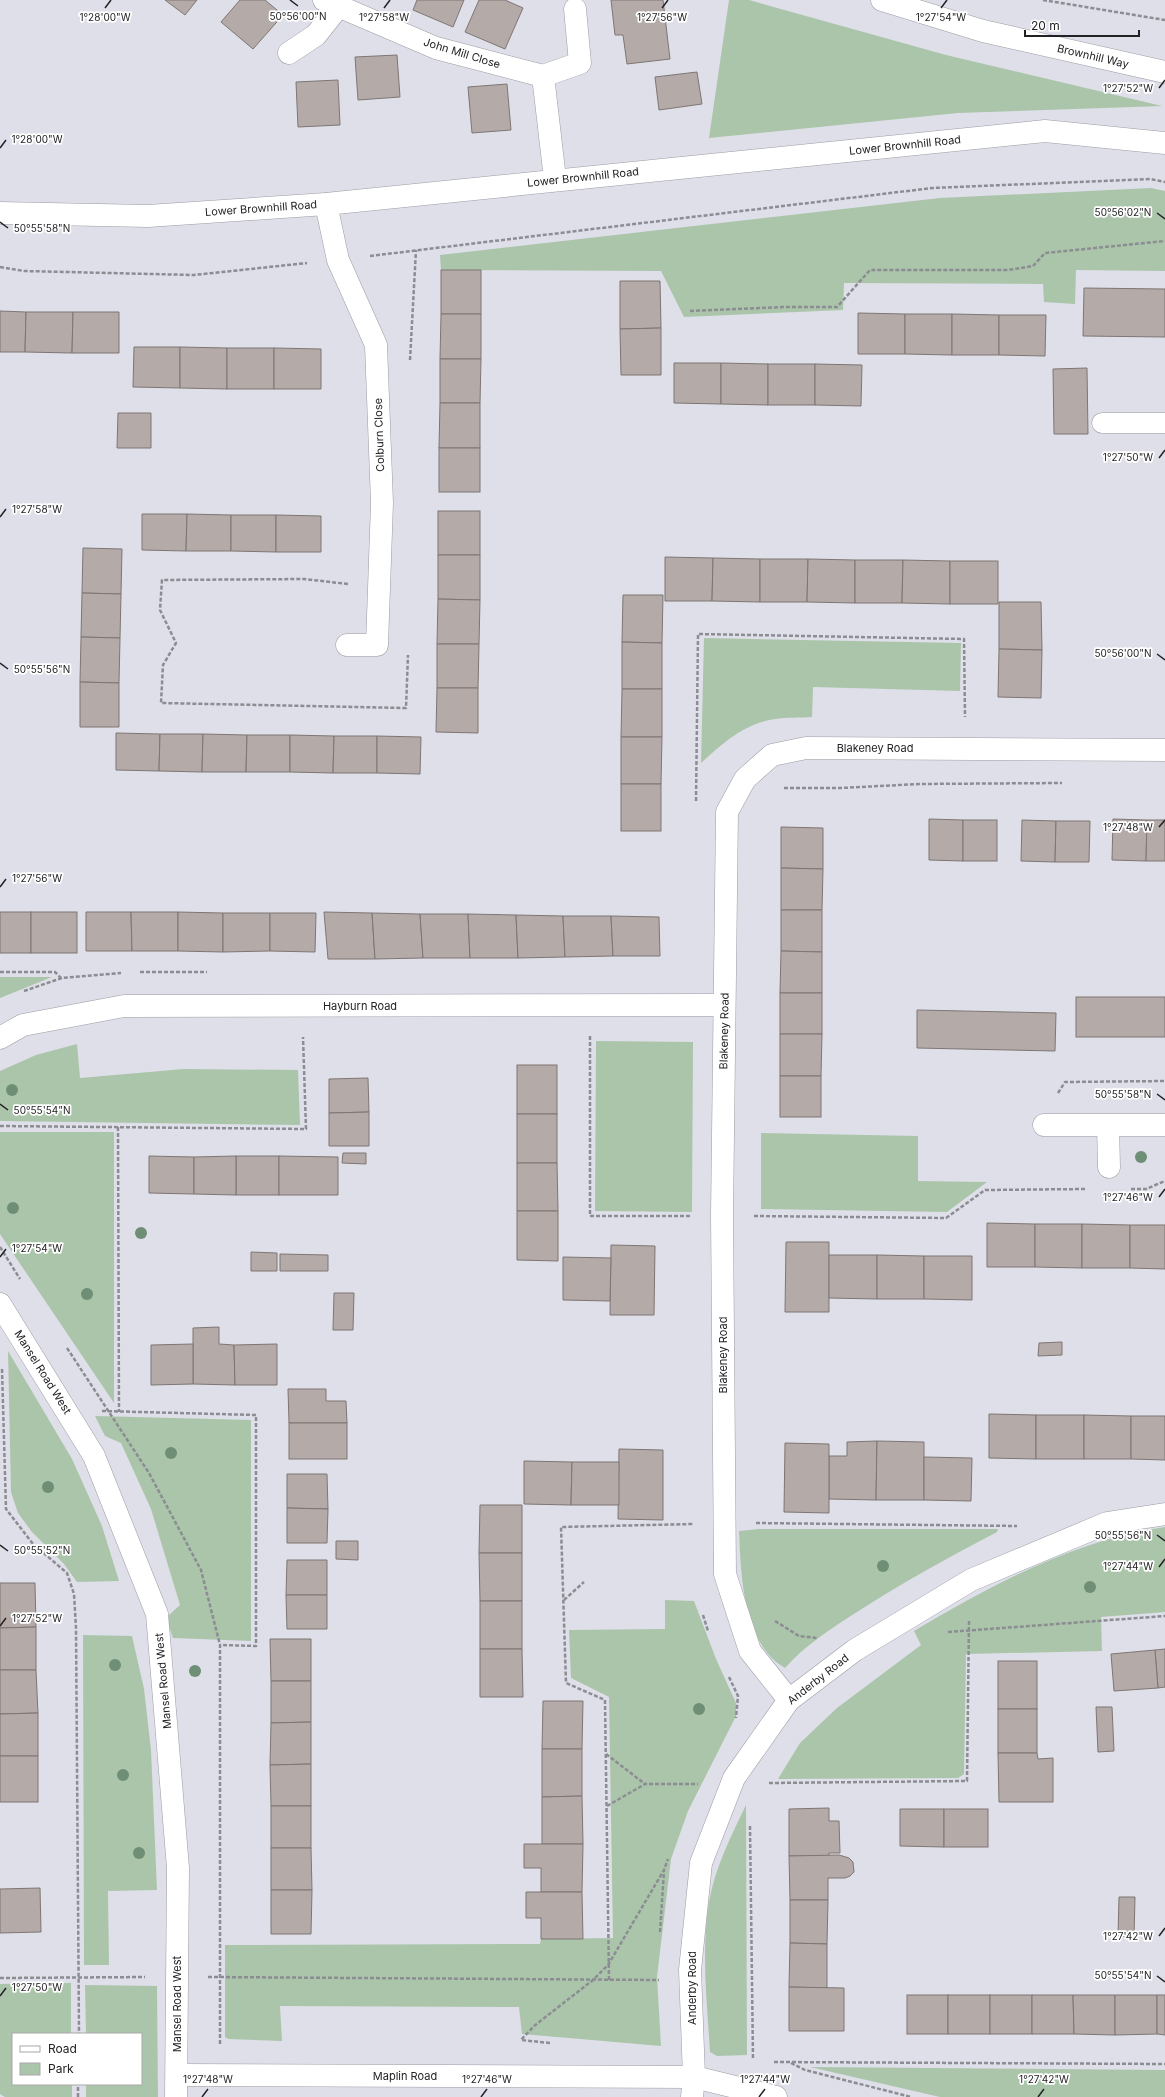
<svg xmlns="http://www.w3.org/2000/svg" width="1165" height="2097" font-family="Inter,sans-serif">
  <rect width="100%" height="100%" fill="#dedfe8"/>
  <g fill="#abc5aa">
    <path d="M729 0H749L946 55 1162 106 958 113 709 138Z"/>
    <path d="M1151 188 1165 191V271L1076 270 1075 304 1044 302 1043 284 844 283 843 310 684 317 661 271 441 270 440 255 940 198Z"/>
    <path d="M704 638 961 643 960 691 813 687 812 717C800 718 787 717 775 719 745 723 723 743 701 763Z"/>
    <path d="M0 977H52L0 998Z"/>
    <path d="M596 1041 693 1042 692 1212 595 1211Z"/>
    <path d="M77 1044 80 1078 184 1069 298 1070 300 1125 0 1121V1071L36 1055Z"/>
    <path d="M0 1132H114V1403L0 1234Z"/>
    <path d="M761 1133 918 1136V1181L987 1182 947 1212 761 1209Z"/>
    <path d="M8 1351 72 1459 102 1526 119 1581 77 1582 64 1564 32 1532 18 1513 11 1492Z"/>
    <path d="M95 1416 251 1420V1641L173 1638 166 1618 180 1605 151 1509 121 1443 105 1436Z"/>
    <path d="M1165 1527V1612L1101 1617 1102 1651 966 1654 964 1774 958 1778 778 1779 800 1743 837 1708 921 1645 914 1631C992 1585 1074 1540 1165 1527Z"/>
    <path d="M759 1529H998L997 1532C949 1557 902 1583 857 1612 832 1628 805 1645 785 1668 742 1643 741 1574 739 1531Z"/>
    <path d="M665 1600 694 1601 716 1659 736 1703V1716L688 1811 671 1859 657 1977 661 2046 522 2034 519 2007 280 2006 282 2041 228 2039 225 2037V1945L540 1944 541 1939 613 1938 609 1697 571 1678 569 1630 665 1629Z"/>
    <path d="M83 1635 132 1636 144 1689 151 1750 157 1890 108 1891 109 1965H84Z"/>
    <path d="M746 1805 747 2055 717 2056 710 2052C707 2002 701 1952 709 1902 715 1868 731 1836 746 1805Z"/>
    <path d="M71 1983V2034H13V2084H72V2097H5L0 2094V1984Z"/>
    <path d="M85 1985 157 1986 158 2097H86V2084H141V2034H86Z"/>
    <path d="M810 2067 1165 2070V2097H940Z"/>
  </g>
  <g fill="#b4aaa8" stroke="#7e7674">
    <path d="M165 0H197L185 15Z"/>
    <path d="M240 0H265L283 15 253 49 221 22Z"/>
    <path d="M417 0H464L453 27 413 10Z"/>
    <path d="M479 0H505L523 8 505 49 465 32Z"/>
    <path d="M611 0H663L670 59 627 64 623 35H615Z"/>
    <path d="M397 55 400 97 358 100 355 57Z"/>
    <path d="M697 72 702 104 659 110 655 77Z"/>
    <path d="M338 80 340 125 298 127 296 82Z"/>
    <path d="M507 84 511 130 472 133 468 87Z"/>
    <rect x="441" y="270" width="40" height="44"/>
    <path d="M620 281H660L661 328 620 329Z"/>
    <path d="M1084 288 1165 289V337L1083 336Z"/>
    <path d="M0 311 26 312 25 352H0Z"/>
    <path d="M26 312H73L72 353 25 352Z"/>
    <path d="M73 312H119V353H72Z"/>
    <path d="M858 313 905 314V354H858Z"/>
    <path d="M441 314H481V359H440Z"/>
    <path d="M905 314H952V355L905 354Z"/>
    <path d="M952 314 999 315V355H952Z"/>
    <path d="M999 315H1046L1045 356 999 355Z"/>
    <path d="M661 328V375H621L620 329Z"/>
    <path d="M134 347H180V388L133 387Z"/>
    <path d="M180 347 227 348V389L180 388Z"/>
    <rect x="227" y="348" width="47" height="41"/>
    <path d="M274 348 321 349V389H274Z"/>
    <path d="M440 359H481L480 403H440Z"/>
    <path d="M674 363H721V404L674 403Z"/>
    <path d="M721 363 768 364V405L721 404Z"/>
    <rect x="768" y="364" width="47" height="41"/>
    <path d="M815 364 862 365 861 406 815 405Z"/>
    <path d="M1087 368 1088 434H1054L1053 369Z"/>
    <path d="M440 403H480V448H439Z"/>
    <path d="M118 413H151V448H117Z"/>
    <rect x="439" y="448" width="41" height="44"/>
    <rect x="438" y="511" width="42" height="44"/>
    <path d="M142 514H187L186 551 142 550Z"/>
    <path d="M187 514 231 515V551H186Z"/>
    <path d="M231 515H276V552L231 551Z"/>
    <path d="M276 515 321 516V552H276Z"/>
    <path d="M83 548 122 549 121 594 82 593Z"/>
    <path d="M438 555H480V600L438 599Z"/>
    <path d="M665 557 713 558 712 601H665Z"/>
    <path d="M713 558 760 559V602L712 601Z"/>
    <path d="M760 559H808L807 602H760Z"/>
    <path d="M808 559 855 560V603L807 602Z"/>
    <path d="M855 560H903L902 603H855Z"/>
    <path d="M903 560 950 561V604L902 603Z"/>
    <rect x="950" y="561" width="48" height="43"/>
    <path d="M82 593 121 594 120 638 81 637Z"/>
    <path d="M623 595H663L662 643 622 642Z"/>
    <path d="M438 599 480 600 479 644H437Z"/>
    <path d="M999 602H1041L1042 650 999 649Z"/>
    <path d="M81 637 120 638 119 683 80 682Z"/>
    <path d="M622 642 662 643V689H622Z"/>
    <path d="M437 644H479L478 688H437Z"/>
    <path d="M999 649 1042 650 1041 698 998 697Z"/>
    <path d="M80 682 119 683V727H80Z"/>
    <path d="M437 688H478V733L436 732Z"/>
    <path d="M622 689H662V737H621Z"/>
    <path d="M116 733 160 734 159 771 116 770Z"/>
    <path d="M160 734H203L202 772 159 771Z"/>
    <path d="M203 734 247 735 246 772H202Z"/>
    <path d="M247 735H290V772H246Z"/>
    <path d="M290 735 334 736 333 773 290 772Z"/>
    <path d="M334 736H377V773H333Z"/>
    <path d="M377 736 421 737 420 774 377 773Z"/>
    <path d="M621 737H662L661 784H621Z"/>
    <rect x="621" y="784" width="40" height="47"/>
    <path d="M929 819 963 820V861L929 860Z"/>
    <path d="M1113 819 1147 820 1146 861 1112 860Z"/>
    <rect x="963" y="820" width="34" height="41"/>
    <path d="M1022 820 1056 821 1055 862 1021 861Z"/>
    <path d="M1147 820H1165V861H1146Z"/>
    <path d="M1056 821H1090L1089 862H1055Z"/>
    <path d="M781 827 823 828V869L781 868Z"/>
    <path d="M781 868 823 869 822 910H781Z"/>
    <path d="M781 910H822V952L781 951Z"/>
    <rect x="0" y="912" width="31" height="41"/>
    <rect x="31" y="912" width="46" height="41"/>
    <path d="M86 912H131L132 951H86Z"/>
    <path d="M131 912H178V951H132Z"/>
    <path d="M178 912 223 913V952L178 951Z"/>
    <path d="M324 912 372 913 375 959H328Z"/>
    <path d="M223 913H270V951L223 952Z"/>
    <path d="M270 913H316L315 952 270 951Z"/>
    <path d="M372 913 420 914 423 958 375 959Z"/>
    <path d="M420 914H468L470 958H423Z"/>
    <path d="M468 914 516 915 518 958H470Z"/>
    <path d="M516 915 563 916 565 957 518 958Z"/>
    <path d="M563 916H611L613 956 565 957Z"/>
    <path d="M611 916 659 917 660 956H613Z"/>
    <path d="M781 951 822 952V993H780Z"/>
    <rect x="780" y="993" width="42" height="41"/>
    <rect x="1076" y="997" width="89" height="40"/>
    <path d="M917 1010 1056 1013 1055 1051 917 1048Z"/>
    <path d="M780 1034H822L821 1076H780Z"/>
    <rect x="517" y="1065" width="40" height="49"/>
    <rect x="780" y="1076" width="41" height="41"/>
    <path d="M368 1078 369 1112 329 1113V1079Z"/>
    <path d="M369 1112V1146H329V1113Z"/>
    <rect x="517" y="1114" width="40" height="49"/>
    <path d="M343 1153H366V1164L342 1163Z"/>
    <path d="M149 1156 194 1157V1194L149 1193Z"/>
    <rect x="236" y="1156" width="43" height="39"/>
    <path d="M236 1156V1195L194 1194V1157Z"/>
    <path d="M279 1156 338 1157V1195H279Z"/>
    <path d="M517 1163H557L558 1211H517Z"/>
    <path d="M517 1211H558V1261L517 1260Z"/>
    <path d="M987 1223 1035 1224V1267H987Z"/>
    <path d="M1035 1224H1082V1268L1035 1267Z"/>
    <path d="M1082 1224 1130 1225V1268H1082Z"/>
    <path d="M1130 1225H1165V1269L1130 1268Z"/>
    <path d="M786 1242H829V1312H785Z"/>
    <path d="M611 1245 655 1246 654 1315H610Z"/>
    <path d="M251 1252 277 1253V1271H251Z"/>
    <path d="M280 1254 328 1255V1271H280Z"/>
    <path d="M829 1255H877V1299L829 1298Z"/>
    <path d="M877 1255 924 1256V1299H877Z"/>
    <path d="M924 1256H972V1300L924 1299Z"/>
    <path d="M563 1257 611 1258 610 1301 563 1300Z"/>
    <path d="M334 1293H354L353 1330H333Z"/>
    <path d="M219 1327V1344L234 1345 235 1385 193 1384V1328Z"/>
    <path d="M1062 1342V1355L1038 1356 1039 1343Z"/>
    <path d="M193 1344V1384L151 1385V1345Z"/>
    <path d="M277 1344V1385H235L234 1345Z"/>
    <path d="M288 1389H326V1401H346L347 1423H289Z"/>
    <path d="M989 1414 1036 1415V1459L989 1458Z"/>
    <rect x="1036" y="1415" width="48" height="44"/>
    <path d="M1084 1415 1131 1416V1459H1084Z"/>
    <path d="M1131 1416H1165V1460L1131 1459Z"/>
    <rect x="289" y="1423" width="58" height="36"/>
    <path d="M877 1441 876 1500 829 1499V1456H847V1442Z"/>
    <path d="M877 1441 924 1442V1500H876Z"/>
    <path d="M785 1443 829 1444V1513L784 1512Z"/>
    <path d="M619 1449 663 1450V1520L618 1519Z"/>
    <path d="M924 1457 972 1458 971 1501 924 1500Z"/>
    <path d="M524 1461 572 1462 571 1505 524 1504Z"/>
    <path d="M572 1462H619V1505H571Z"/>
    <path d="M287 1474H327L328 1509 287 1508Z"/>
    <path d="M480 1505H522V1553H479Z"/>
    <path d="M287 1508 328 1509 327 1543H287Z"/>
    <path d="M336 1541H358V1560L336 1559Z"/>
    <path d="M479 1553H522V1601H480Z"/>
    <path d="M287 1560H327V1595H286Z"/>
    <path d="M0 1583H35L36 1627 0 1628Z"/>
    <path d="M286 1595H327V1629H287Z"/>
    <rect x="480" y="1601" width="42" height="48"/>
    <path d="M36 1627V1670H0V1628Z"/>
    <path d="M270 1639H311V1681H271Z"/>
    <path d="M480 1649H522L523 1697H480Z"/>
    <path d="M1165 1649V1687L1158 1688 1155 1650Z"/>
    <path d="M1155 1650 1158 1688 1114 1691 1111 1654Z"/>
    <rect x="998" y="1661" width="39" height="48"/>
    <path d="M0 1670H36L38 1713 0 1714Z"/>
    <path d="M271 1681H311V1722L271 1723Z"/>
    <path d="M543 1701H583L582 1749H542Z"/>
    <path d="M1096 1707H1112L1114 1751 1098 1752Z"/>
    <rect x="998" y="1709" width="39" height="44"/>
    <path d="M38 1713V1756H0V1714Z"/>
    <path d="M311 1722V1764L270 1765 271 1723Z"/>
    <path d="M542 1749H582V1796L542 1797Z"/>
    <path d="M998 1753H1037L1038 1759 1053 1758V1802H999Z"/>
    <rect x="0" y="1756" width="38" height="46"/>
    <path d="M311 1764V1806H271L270 1765Z"/>
    <path d="M582 1796 583 1844H542V1797Z"/>
    <rect x="271" y="1806" width="40" height="42"/>
    <path d="M829 1808V1821H839L840 1853H829V1856H789V1809Z"/>
    <path d="M900 1809H944V1847L900 1846Z"/>
    <rect x="944" y="1809" width="44" height="38"/>
    <path d="M524 1844H583L582 1892H541V1868H524Z"/>
    <path d="M271 1848H311L312 1890H271Z"/>
    <path d="M839 1855 849 1858 853 1862 854 1872 850 1876 845 1878H828V1900H790L789 1856Z"/>
    <path d="M40 1888 41 1932 0 1933V1889Z"/>
    <path d="M271 1890H312L311 1934H271Z"/>
    <path d="M526 1892H582L583 1939H541V1918H526Z"/>
    <path d="M1119 1897H1135L1134 1937 1118 1936Z"/>
    <path d="M790 1900H828L827 1944 790 1943Z"/>
    <path d="M790 1943 827 1944V1988L789 1987Z"/>
    <path d="M789 1987 844 1988V2031H789Z"/>
    <rect x="907" y="1995" width="41" height="39"/>
    <rect x="948" y="1995" width="42" height="39"/>
    <rect x="990" y="1995" width="42" height="39"/>
    <path d="M1032 1995H1073L1074 2034H1032Z"/>
    <path d="M1073 1995H1115V2035L1074 2034Z"/>
    <path d="M1115 1995H1157V2034L1115 2035Z"/>
    <path d="M1157 1995H1165V2035L1157 2034Z"/>
  </g>
  <g fill="none" stroke-linecap="round" stroke-linejoin="round">
    <defs>
      <path id="lane" d="M1102 423H1165"/>
      <g id="street">
        <path d="M324 0 436 48 543 76 555 179"/>
        <path d="M289 53 316 35 339 6"/>
        <path d="M543 76 580 63 575 9"/>
        <path d="M326 204 338 260 376 345 382 503 377 645H347"/>
        <path d="M0 213 148 216 326 204 1045 131 1165 143"/>
        <path d="M0 1038 23 1025 124 1006 724 1005"/>
        <path d="M1044 1125H1165"/>
        <path d="M1108 1126 1109 1167"/>
        <path d="M0 1304 94 1456 157 1614 178 1868 176 2097"/>
        <path d="M789 1700 750 1651 725 1574 722 1216 727 812 745 779 772 755 806 748 1165 750"/>
        <path d="M177 2075 694 2077 776 2097"/>
        <path d="M692 2097 694 2077 690 1970 701 1863 734 1778 789 1700 855 1650 971 1580 1107 1523 1165 1514"/>
      </g>
      <path id="secondary" d="M882 0 983 31 1165 72"/>
    </defs>
    <use href="#lane" stroke="#9b9ca4" stroke-width="21"/>
    <use href="#street" stroke="#9b9ca4" stroke-width="23"/>
    <use href="#secondary" stroke="#9b9ca4" stroke-width="23"/>
    <g stroke="#8c8d93" stroke-width="2.5" stroke-dasharray="4 2" stroke-linecap="butt">
      <path d="M1043 0 1165 20"/>
      <path d="M370 256 932 188 1150 179 1165 182"/>
      <path d="M0 267 24 271 194 275 307 263"/>
      <path d="M690 311 783 307H837L870 270H1008L1033 266 1045 253 1165 241"/>
      <path d="M410 360 416 250"/>
      <path d="M348 584 304 579 162 580 160 610 176 643 163 665 161 703 406 708 408 655"/>
      <path d="M784 788H841L919 784 1062 783"/>
      <path d="M696 801 698 634 964 639 965 717"/>
      <path d="M0 972H55L61 978"/>
      <path d="M140 972H207"/>
      <path d="M24 991 62 978 121 973"/>
      <path d="M590 1036V1216H691"/>
      <path d="M1058 1093 1065 1082 1165 1081"/>
      <path d="M0 1126 306 1129 303 1037"/>
      <path d="M118 1127 119 1412"/>
      <path d="M1131 1189H1146L1165 1181"/>
      <path d="M754 1216 946 1218 985 1190 1086 1189"/>
      <path d="M0 1247 20 1279"/>
      <path d="M67 1348 149 1473 201 1570 220 1645V2045"/>
      <path d="M2 1369 6 1509 33 1544 67 1573 74 1594 76 1628 79 2034"/>
      <path d="M102 1411 256 1415V1646L220 1645"/>
      <path d="M756 1523 1017 1526"/>
      <path d="M564 1600 584 1582"/>
      <path d="M703 1615 708 1631"/>
      <path d="M775 1621 799 1636 817 1638"/>
      <path d="M948 1632 1165 1616"/>
      <path d="M729 1677 738 1696 736 1718"/>
      <path d="M606 1754 645 1784"/>
      <path d="M769 1783 967 1781 969 1619"/>
      <path d="M607 1806 645 1784H698"/>
      <path d="M750 1826 753 2059"/>
      <path d="M660 1932 664 1871"/>
      <path d="M208 1977 659 1980"/>
      <path d="M0 1978 145 1977"/>
      <path d="M609 1980 605 1700 566 1683 561 1527 693 1524"/>
      <path d="M550 2043 521 2040 534 2026 593 1980 608 1965 664 1870 668 1859"/>
      <path d="M774 2062 1165 2064"/>
      <path d="M791 2063 805 2070 911 2097"/>
      <path d="M78 2097V2084"/>
    </g>
    <use href="#lane" stroke="#fff" stroke-width="20"/>
    <use href="#street" stroke="#fff" stroke-width="22"/>
    <use href="#secondary" stroke="#fff" stroke-width="22"/>
  </g>
  <g fill="#6e8e75">
    <circle cx="12" cy="1090" r="6"/>
    <circle cx="1141" cy="1157" r="6"/>
    <circle cx="13" cy="1208" r="6"/>
    <circle cx="141" cy="1233" r="6"/>
    <circle cx="87" cy="1294" r="6"/>
    <circle cx="171" cy="1453" r="6"/>
    <circle cx="48" cy="1487" r="6"/>
    <circle cx="883" cy="1566" r="6"/>
    <circle cx="1090" cy="1587" r="6"/>
    <circle cx="115" cy="1665" r="6"/>
    <circle cx="195" cy="1671" r="6"/>
    <circle cx="699" cy="1709" r="6"/>
    <circle cx="123" cy="1775" r="6"/>
    <circle cx="139" cy="1853" r="6"/>
  </g>
  <path fill="none" stroke="#222225" stroke-width="1.5" d="M290 0 298 6M105 8 111 0M384 8 390 0M662 8 668 0M941 8 947 0M1159 88 1165 80M0 148 6 140M1157 213 1165 219M0 222 8 228M1159 458 1165 450M0 517 6 509M1157 654 1165 660M0 663 8 669M1159 827 1165 820M0 887 6 879M1157 1094 1165 1100M0 1104 8 1110M1159 1197 1165 1189M0 1257 6 1249M1157 1535 1165 1541M0 1545 8 1551M1159 1567 1165 1559M0 1626 6 1618M1159 1936 1165 1928M1157 1976 1165 1982M0 1996 6 1988M202 2097 208 2089M481 2097 487 2089M759 2097 765 2089M1038 2097 1044 2089"/>
  <g text-anchor="middle" stroke-width="3.5" stroke-linejoin="round" paint-order="stroke">
    <g font-size="11" fill="#222225" stroke="#fff">
      <text transform="translate(462 53) rotate(17)" y="4">John Mill Close</text>
      <text transform="translate(1093 56) rotate(13)" y="4">Brownhill Way</text>
      <text transform="translate(905 145) rotate(-6)" y="4">Lower Brownhill Road</text>
      <text transform="translate(583 177) rotate(-6)" y="4">Lower Brownhill Road</text>
      <text transform="translate(261 208) rotate(-4)" y="4">Lower Brownhill Road</text>
      <text transform="translate(379 435) rotate(-92)" y="4">Colburn Close</text>
      <text x="875" y="752">Blakeney Road</text>
      <text x="360" y="1010">Hayburn Road</text>
      <text transform="translate(724 1031) rotate(-89)" y="4">Blakeney Road</text>
      <text transform="translate(723 1355) rotate(-90)" y="4">Blakeney Road</text>
      <text transform="translate(43 1372) rotate(58)" y="4">Mansel Road West</text>
      <text transform="translate(818 1679) rotate(-38)" y="4">Anderby Road</text>
      <text transform="translate(163 1681) rotate(-95)" y="4">Mansel Road West</text>
      <text transform="translate(692 1988) rotate(-90)" y="4">Anderby Road</text>
      <text transform="translate(177 2004) rotate(-90)" y="4">Mansel Road West</text>
      <text x="405" y="2080">Maplin Road</text>
    </g>
  </g>
  <g font-size="10" text-anchor="middle" fill="#222225" stroke="#fff" stroke-width="3.5" stroke-linejoin="round" paint-order="stroke">
    <text x="298" y="20">50°56'00"N</text>
    <text x="105" y="21">1°28'00"W</text>
    <text x="384" y="21">1°27'58"W</text>
    <text x="662" y="21">1°27'56"W</text>
    <text x="941" y="21">1°27'54"W</text>
    <text x="1128" y="92">1°27'52"W</text>
    <text x="37" y="143">1°28'00"W</text>
    <text x="1123" y="216">50°56'02"N</text>
    <text x="42" y="232">50°55'58"N</text>
    <text x="1128" y="461">1°27'50"W</text>
    <text x="37" y="513">1°27'58"W</text>
    <text x="1123" y="657">50°56'00"N</text>
    <text x="42" y="673">50°55'56"N</text>
    <text x="1128" y="831">1°27'48"W</text>
    <text x="37" y="882">1°27'56"W</text>
    <text x="1123" y="1098">50°55'58"N</text>
    <text x="42" y="1114">50°55'54"N</text>
    <text x="1128" y="1201">1°27'46"W</text>
    <text x="37" y="1252">1°27'54"W</text>
    <text x="1123" y="1539">50°55'56"N</text>
    <text x="42" y="1554">50°55'52"N</text>
    <text x="1128" y="1570">1°27'44"W</text>
    <text x="37" y="1622">1°27'52"W</text>
    <text x="1128" y="1940">1°27'42"W</text>
    <text x="1123" y="1979">50°55'54"N</text>
    <text x="37" y="1991">1°27'50"W</text>
    <text x="208" y="2083">1°27'48"W</text>
    <text x="487" y="2083">1°27'46"W</text>
    <text x="765" y="2083">1°27'44"W</text>
    <text x="1044" y="2083">1°27'42"W</text>
  </g>
  <rect x="12" y="2033" width="130" height="52" fill="#ffffff" stroke="#a7a7a8"/>
  <rect x="20" y="2046" width="20" height="6" fill="#ffffff" stroke="#a7a7a8"/>
  <text x="48" y="2053" font-size="12" fill="#222225">Road</text>
  <rect x="20" y="2063" width="20" height="12" fill="#abc5aa" stroke="#a7a7a8"/>
  <text x="48" y="2073" font-size="12" fill="#222225">Park</text>
  <path d="M1025 30v6h114v-6" fill="none" stroke="#222225" stroke-width="2"/>
  <text x="1031" y="30" font-size="12" fill="#222225" stroke="#ffffff" stroke-width="3" paint-order="stroke">20 m</text>
</svg>
